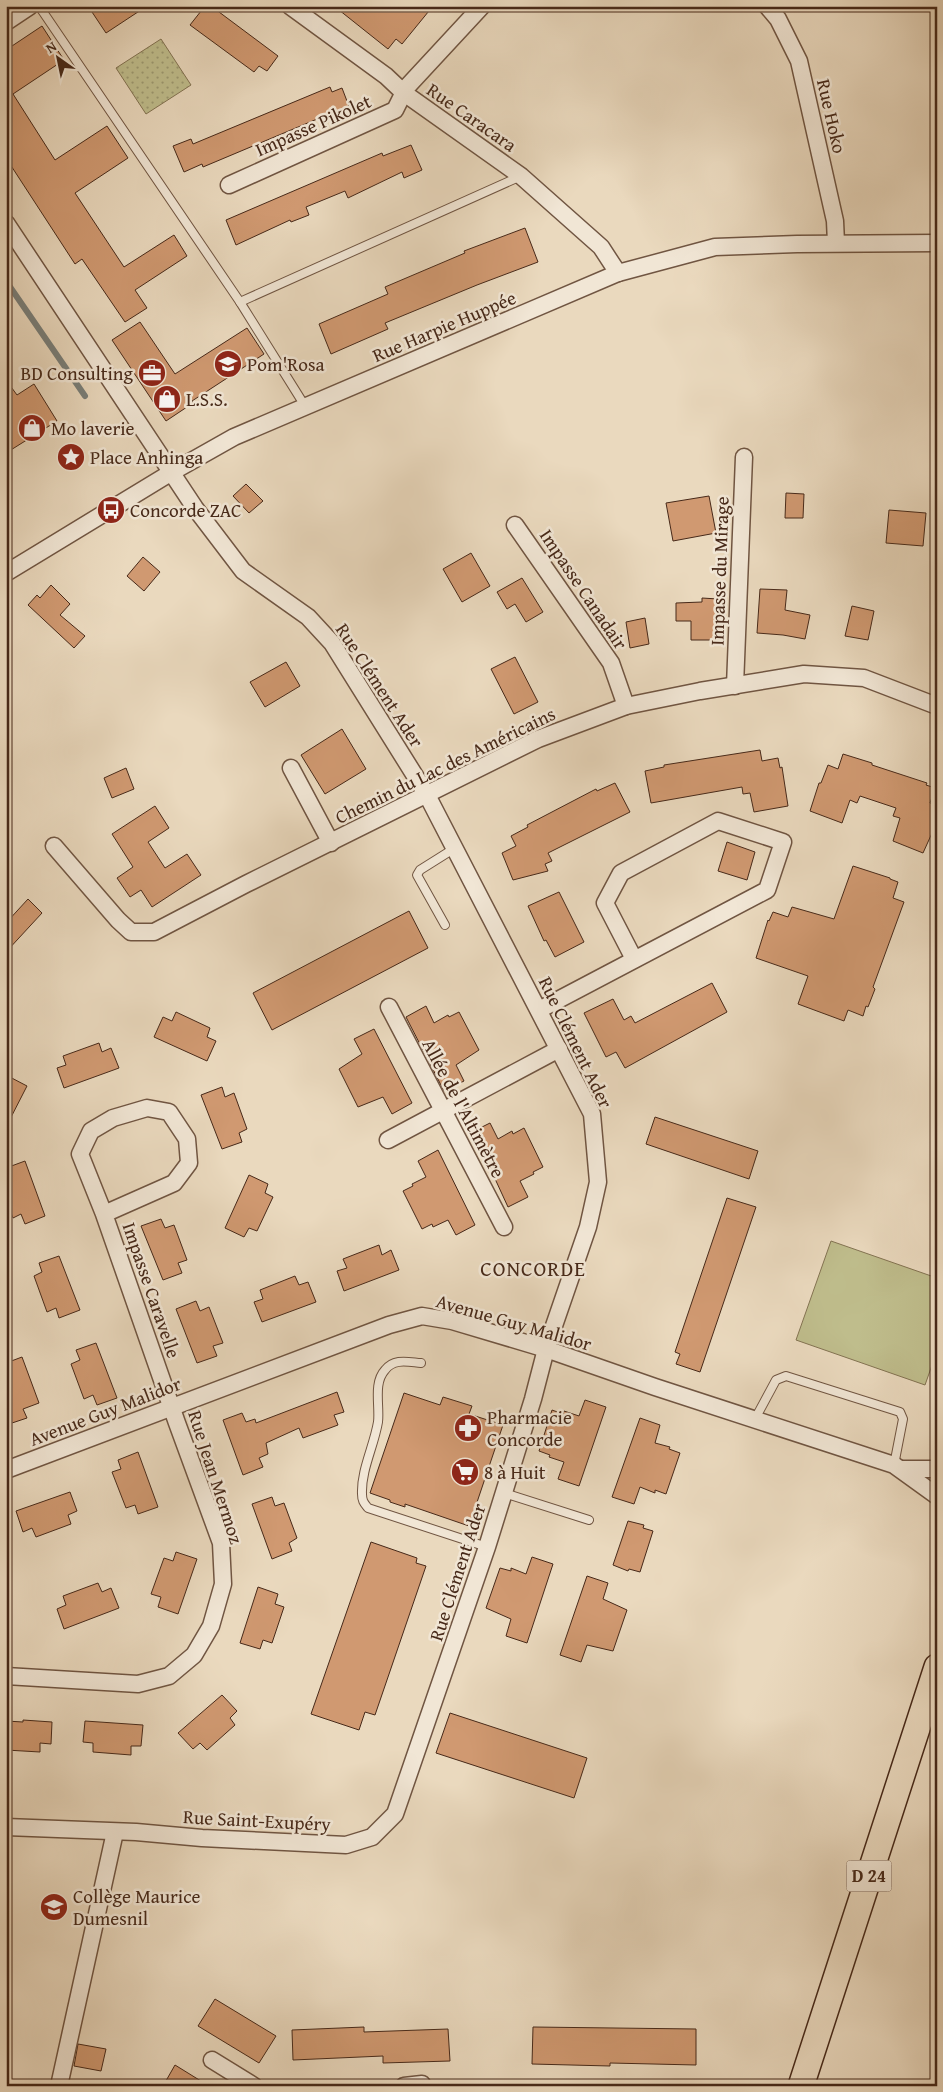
<svg xmlns="http://www.w3.org/2000/svg" width="943" height="2092" font-family="'Gentium Book Plus',serif">
  <defs>
    <pattern id="grass-dots" width="8" height="8" patternUnits="userSpaceOnUse" patternTransform="scale(1.25)"><rect width="8" height="8" fill="#bfbd8c"/><path d="M2 2h.1M6 6h.1" fill="none" stroke="#9d9a72" stroke-width="1.8" stroke-linecap="round"/></pattern>
  </defs>
  <rect width="100%" height="100%" fill="#ead9be"/>
  <filter id="stains"><feTurbulence type="fractalNoise" baseFrequency=".004" numOctaves="4"/><feColorMatrix values="0 0 0 0 .2 0 0 0 0 .09 0 0 0 0 .02 0 0 0 .5 -.17"/></filter>
  <radialGradient id="worn" r=".72"><stop offset=".6" stop-color="#630" stop-opacity="0"/><stop offset="1" stop-color="#630" stop-opacity=".3"/></radialGradient>
  <path fill="url(#grass-dots)" stroke="#837352" d="M161 39 191 85 146 114 116 68Z"/>
  <path fill="#bfbd8c" stroke="#837352" d="M831 1241 937 1278V1351L925 1385 796 1340Z"/>
  <g fill="none" stroke-linecap="round" stroke-linejoin="round">
    <path stroke="#797f7a" stroke-width="6" d="M6 281 85 396"/>
  </g>
  <g fill="#d09971" stroke="#472919">
    <path d="M101 6H147L106 33 92 12Z"/>
    <path d="M205 6H211L278 56 267 71 259 66 254 72 190 25Z"/>
    <path d="M334 6H433L402 44 396 39 388 49Z"/>
    <path d="M42 26 64 60 13 94 55 160 107 126 128 158 75 193 124 267 174 235 187 256 135 290 147 308 125 322 82 259 75 264 6 158V50Z"/>
    <path d="M330 87 332 92 342 88 350 109 323 120 322 117 203 167 202 164 184 172 173 146 191 139 193 144Z"/>
    <path d="M411 145 422 170 404 178 402 172 348 198 345 191 306 207 309 215 291 222 290 220 236 245 226 220 382 153 383 156Z"/>
    <path d="M525 228 538 262 477 285 385 323 388 329 331 354 319 324 388 294 385 287 465 253 464 251Z"/>
    <path d="M140 322 175 374 247 328 264 354 192 401 193 403 166 421 112 340Z"/>
    <path d="M6 380 17 395 34 384 57 421 6 453Z"/>
    <path d="M246 484 263 501 249 513 233 496Z"/>
    <path d="M786 493 804 494 803 518H785Z"/>
    <path d="M709 496 716 533 673 541 666 503Z"/>
    <path d="M889 510 926 513 923 546 886 543Z"/>
    <path d="M471 553 490 586 462 602 443 569Z"/>
    <path d="M143 557 160 572 144 591 127 576Z"/>
    <path d="M522 578 543 612 526 622 515 604 507 609 497 592Z"/>
    <path d="M51 585 70 604 60 615 85 636 74 648 28 605 37 595 40 598Z"/>
    <path d="M760 589 787 590 785 610 810 615 805 639 783 635 757 633Z"/>
    <path d="M702 598 718 599V640H691V621H676V603L702 602Z"/>
    <path d="M852 606 874 611 868 640 845 636Z"/>
    <path d="M645 618 649 644 630 648 626 622Z"/>
    <path d="M515 657 538 702 514 714 491 669Z"/>
    <path d="M286 662 300 686 265 707 250 682Z"/>
    <path d="M342 729 366 769 325 794 301 755Z"/>
    <path d="M760 750 762 761 778 758 780 768 782 767 788 806 754 812 750 793 743 794 742 787 651 803 645 771 664 767V765Z"/>
    <path d="M843 754 872 763V765L927 783 926 785 935 788 930 803 937 805V822L923 853 893 841 900 818 893 816 896 808 860 796 857 803 850 800 842 823 810 811 819 783H821L828 765 838 769Z"/>
    <path d="M126 768 134 789 112 798 104 778Z"/>
    <path d="M615 783 630 812 548 853 552 861 545 864 548 871 513 880 502 853 516 846 511 836 528 827 527 825 596 789 597 791Z"/>
    <path d="M155 806 169 828 148 842 165 868 187 854 201 875 152 907 141 890 130 897 117 878 133 867 112 834Z"/>
    <path d="M727 842 755 852 747 880 718 871Z"/>
    <path d="M853 866 890 878V879L898 882 893 898 904 902 873 987 875 989 868 1007 866 1006 863 1016 848 1010 844 1021 798 1004 808 976 756 958 768 920 769 921 773 912 788 917 792 907 834 919Z"/>
    <path d="M559 892 584 942 555 957 546 940 544 941 528 906Z"/>
    <path d="M28 899 42 913 6 952V923Z"/>
    <path d="M409 911 428 948 272 1030 253 993Z"/>
    <path d="M712 983 727 1012 625 1068 616 1052 606 1057 584 1013 613 999 624 1020 631 1016 635 1023Z"/>
    <path d="M426 1006 434 1023 448 1015 449 1017 459 1012 479 1050 456 1065 464 1081 444 1091 406 1017Z"/>
    <path d="M176 1012 210 1028 207 1037 216 1041 207 1061 154 1037 163 1017 172 1021Z"/>
    <path d="M374 1029 412 1103 392 1114 383 1097 358 1107 339 1069 362 1054 354 1039Z"/>
    <path d="M99 1043 102 1052 111 1048 119 1068 64 1088 57 1068 66 1065 63 1056Z"/>
    <path d="M6 1075 27 1086 6 1127Z"/>
    <path d="M222 1087 225 1097 234 1093 247 1129 239 1133 242 1142 222 1149 201 1095Z"/>
    <path d="M655 1117 758 1151 749 1179 646 1144Z"/>
    <path d="M490 1123 498 1139 512 1131 513 1134 524 1128 543 1167 533 1172 534 1174 520 1181 528 1197 508 1207 485 1157 483 1158 470 1133Z"/>
    <path d="M438 1150 475 1225 456 1235 448 1220 433 1227 432 1224 422 1229 403 1191 413 1186 412 1184 426 1177 418 1161Z"/>
    <path d="M25 1161 45 1216 25 1224 21 1214 13 1218 6 1200V1168Z"/>
    <path d="M249 1175 268 1184 265 1193 273 1197 257 1231 249 1228 244 1237 225 1228Z"/>
    <path d="M727 1198 756 1207 700 1372 676 1364 680 1354 675 1352Z"/>
    <path d="M161 1219 165 1228 174 1225 187 1260 178 1263 182 1273 163 1280 141 1226Z"/>
    <path d="M379 1245 382 1255 391 1250 399 1270 344 1291 337 1271 347 1268 343 1259Z"/>
    <path d="M59 1256 80 1310 59 1318 56 1308 47 1312 34 1276 42 1272 39 1263Z"/>
    <path d="M295 1276 299 1285 308 1282 316 1302 262 1322 254 1302 263 1299 260 1290Z"/>
    <path d="M196 1301 200 1311 209 1307 223 1343 213 1346 217 1356 197 1363 176 1309Z"/>
    <path d="M96 1343 117 1398 97 1405 93 1395 84 1399 71 1364 80 1360 76 1350Z"/>
    <path d="M22 1357 39 1403 23 1409 27 1418 6 1425V1363Z"/>
    <path d="M337 1392 344 1412 334 1415 338 1425 303 1438 299 1428 266 1443 268 1454 259 1458 263 1467 243 1475 223 1420 242 1413 246 1422 255 1419 256 1423Z"/>
    <path d="M404 1393 440 1405 443 1397 472 1406 469 1414 503 1425 469 1526 405 1504V1507L390 1502V1500L370 1493Z"/>
    <path d="M585 1400 606 1407 579 1486 558 1479 564 1462 549 1457 550 1455 539 1451 552 1410 563 1414 564 1411 579 1416Z"/>
    <path d="M640 1418 660 1425 655 1443 670 1447 669 1449 680 1453 666 1494 655 1490V1493L640 1487 634 1504 612 1497Z"/>
    <path d="M138 1452 158 1507 138 1514 135 1505 126 1508 112 1472 121 1469 118 1460Z"/>
    <path d="M70 1492 77 1511 68 1515 71 1524 36 1537 32 1528 23 1532 16 1511Z"/>
    <path d="M272 1497 275 1506 284 1503 297 1538 289 1543 292 1551 272 1559 252 1504Z"/>
    <path d="M628 1521 644 1525 643 1528 653 1531 640 1572 629 1569 628 1571 613 1565Z"/>
    <path d="M371 1542 417 1558 416 1563 426 1566 375 1715 365 1712 359 1730 311 1714Z"/>
    <path d="M176 1552 197 1559 178 1614 158 1607 161 1597 151 1594 164 1558 173 1561Z"/>
    <path d="M532 1557 553 1564 527 1643 506 1636 511 1619 486 1608 500 1568 511 1571V1568L526 1574Z"/>
    <path d="M587 1576 608 1583 603 1599 627 1610 613 1651 587 1645 581 1662 560 1655Z"/>
    <path d="M98 1583 102 1592 111 1588 119 1608 64 1629 57 1609 66 1605 63 1596Z"/>
    <path d="M258 1587 278 1594 275 1604 284 1607 272 1643 263 1640 260 1649 240 1643Z"/>
    <path d="M222 1695 237 1711 230 1718 235 1725 207 1750 200 1743 193 1749 178 1733Z"/>
    <path d="M450 1713 587 1758 574 1798 436 1753Z"/>
    <path d="M23 1720 52 1722 51 1744 40 1743V1752L6 1750V1721L23 1722Z"/>
    <path d="M85 1721 143 1725 141 1746H131V1755L93 1752V1743L83 1742Z"/>
    <path d="M215 1999 276 2036 259 2063 198 2026Z"/>
    <path d="M364 2027V2032L448 2029 450 2061 383 2063V2056L293 2060 292 2030Z"/>
    <path d="M533 2027 696 2029V2065L610 2063V2066L532 2064Z"/>
    <path d="M78 2044 106 2049 101 2071 74 2066Z"/>
    <path d="M175 2065 209 2086H163Z"/>
  </g>
  <g fill="none" stroke-linecap="round" stroke-linejoin="round">
    <defs>
      <g id="service">
        <path d="M39 6 240 302 305 406"/>
        <path d="M240 302 521 176"/>
        <path d="M445 925 417 875 420 870 455 848"/>
        <path d="M421 1363C408 1362 394 1358 385 1370 373 1383 380 1406 378 1422 374 1446 361 1470 362 1494 362 1501 364 1503 368 1508L487 1547"/>
        <path d="M755 1419 776 1380 786 1376 900 1412 903 1419 894 1465"/>
        <path d="M504 1493 589 1520"/>
      </g>
      <g id="minor">
        <path d="M290 6 386 76 404 93 521 176 601 247 618 273"/>
        <path d="M767 6 778 19 799 61 835 221 836 243"/>
        <path d="M6 22 30 6"/>
        <path d="M229 185 395 110 406 88 482 6"/>
        <path d="M6 223 195 508 243 571 308 617 332 643 427 795 592 1114 598 1182 588 1227 546 1349 533 1399 487 1547 395 1814 372 1837 346 1845 202 1838 136 1832 6 1827"/>
        <path d="M515 525 611 663 626 706"/>
        <path d="M6 573 172 472 234 437 618 273 715 247 797 244 937 243"/>
        <path d="M735 686 744 457"/>
        <path d="M291 768 331 843"/>
        <path d="M54 846 118 920 131 932H154L246 884 538 739 626 706 700 691 804 674 864 678 937 706"/>
        <path d="M389 1007 504 1227"/>
        <path d="M539 1010 767 890 783 842 718 821 621 873 605 903 634 959"/>
        <path d="M388 1140 559 1049"/>
        <path d="M901 1469H937"/>
        <path d="M6 1470 389 1325 422 1316 452 1321 546 1349 655 1387 894 1465 937 1496"/>
        <path d="M6 1676 138 1684 169 1676 194 1655 211 1626 223 1584 221 1543 177 1423 104 1214 80 1154 91 1131 113 1118 147 1108 169 1112 187 1139 189 1163 174 1183 104 1214"/>
        <path d="M212 2060 254 2086"/>
        <path d="M59 2086 115 1832"/>
        <path d="M404 2086 422 2084"/>
      </g>
      <path id="primary" d="M801 2086 937 1667"/>
    </defs>
    <use href="#service" stroke="#705542" stroke-width="10"/>
    <use href="#minor" stroke="#705542" stroke-width="19"/>
    <use href="#primary" stroke="#472919" stroke-width="28"/>
    <use href="#service" stroke="#f1e6d5" stroke-width="8"/>
    <use href="#minor" stroke="#f1e6d5" stroke-width="16"/>
    <use href="#primary" stroke="#ead9be" stroke-width="25"/>
  </g>
  <defs>
    <symbol id="school-disc" viewBox="-11 -11 22 22"><circle r="9.5" fill="#8f2418" stroke="#f1e6d5"/><path d="M0-5L7-2L0 1L-7-2ZM-4 1L0 2.5L4 1V4Q0 6-4 4Z" fill="#fff"/></symbol>
    <symbol id="office-disc" viewBox="-11 -11 22 22"><circle r="9.5" fill="#8f2418" stroke="#f1e6d5"/><path d="M-6-3h4V-5.5h4V-3h4V5H-6ZM-1-4.5V-3h2v-1.5ZM-6 0V1H6V0Z" fill="#fff"/></symbol>
    <symbol id="shop-disc" viewBox="-11 -11 22 22"><circle r="9.5" fill="#8f2418" stroke="#f1e6d5"/><path d="M-5-2.5h2.3a2.7 3.5 0 0 1 5.4 0H5L5.5 6h-11ZM-1.5-2.5h3a1.5 2.3 0 0 0-3 0Z" fill="#fff"/></symbol>
    <symbol id="sight-disc" viewBox="-11 -11 22 22"><circle r="9.5" fill="#8f2418" stroke="#f1e6d5"/><path d="M0-6L1.8-2.2L6-1.7L2.9 1.2L3.7 5.4L0 3.3L-3.7 5.4L-2.9 1.2L-6-1.7L-1.8-2.2Z" fill="#fff"/></symbol>
    <symbol id="bus-disc" viewBox="-11 -11 22 22"><circle r="9.5" fill="#8f2418" stroke="#f1e6d5"/><path d="M-5-6H5V4H4V6H2V4H-2V6H-4V4H-5ZM-3.5-4V0h7V-4ZM-3.5 1.2v1.5H-2V1.2ZM2 1.2v1.5H3.5V1.2Z" fill="#fff"/></symbol>
    <symbol id="pharmacy-disc" viewBox="-11 -11 22 22"><circle r="9.5" fill="#8f2418" stroke="#f1e6d5"/><path d="M-2-6h4v4h4v4h-4v4h-4v-4h-4v-4h4Z" fill="#fff"/></symbol>
    <symbol id="supermarket-disc" viewBox="-11 -11 22 22"><circle r="9.5" fill="#8f2418" stroke="#f1e6d5"/><path d="M-6-5.5h2.5l.6 2H6L4.5 2H-2.5L-4.4-4H-6ZM-1.5 3.2a1.3 1.3 0 1 0 .1 0ZM3 3.2a1.3 1.3 0 1 0 .1 0Z" fill="#fff"/></symbol>
  </defs>
  <g fill-rule="evenodd">
    <use href="#school-disc" x="212" y="348" width="32" height="32"/>
    <use href="#office-disc" x="136" y="357" width="32" height="32"/>
    <use href="#shop-disc" x="151" y="383" width="32" height="32"/>
    <use href="#shop-disc" x="16" y="412" width="32" height="32"/>
    <use href="#sight-disc" x="55" y="441" width="32" height="32"/>
    <use href="#bus-disc" x="95" y="494" width="32" height="32"/>
    <use href="#pharmacy-disc" x="452" y="1412" width="32" height="32"/>
    <use href="#supermarket-disc" x="449" y="1456" width="32" height="32"/>
    <use href="#school-disc" x="38" y="1891" width="32" height="32"/>
  </g>
  <g text-anchor="middle" stroke-width="5" stroke-linejoin="round" paint-order="stroke">
    <rect fill="#f1e6d5" stroke="#7a6251" stroke-width="1" x="846.5" y="1860.5" width="45" height="31" rx="4"/>
    <g font-size="18" font-weight="bold" fill="#472919">
      <text x="869" y="1882">D 24</text>
    </g>
    <g font-size="19" fill="#472919" stroke="#f1e6d5">
      <text transform="translate(832 116) rotate(77)" y="7">Rue Hoko</text>
      <text transform="translate(472 117) rotate(35)" y="7">Rue Caracara</text>
      <text transform="translate(313 125) rotate(-24)" y="7">Impasse Pikolet</text>
      <text transform="translate(444 326) rotate(-23)" y="7">Rue Harpie Huppée</text>
      <text transform="translate(719 571) rotate(-88)" y="7">Impasse du Mirage</text>
      <text transform="translate(584 589) rotate(56)" y="7">Impasse Canadair</text>
      <text transform="translate(380 685) rotate(57)" y="7">Rue Clément Ader</text>
      <text transform="translate(445 765) rotate(-26)" y="7">Chemin du Lac des Américains</text>
      <text transform="translate(576 1042) rotate(64)" y="7">Rue Clément Ader</text>
      <text transform="translate(464 1108) rotate(62)" y="7">Allée de l'Altimètre</text>
      <text transform="translate(152 1290) rotate(71)" y="7">Impasse Caravelle</text>
      <text transform="translate(514 1322) rotate(16)" y="7">Avenue Guy Malidor</text>
      <text transform="translate(105 1411) rotate(-21)" y="7">Avenue Guy Malidor</text>
      <text transform="translate(216 1477) rotate(72)" y="7">Rue Jean Mermoz</text>
      <text transform="translate(457 1572) rotate(-72)" y="7">Rue Clément Ader</text>
      <text transform="translate(257 1820) rotate(3)" y="7">Rue Saint-Exupéry</text>
    </g>
    <g font-size="19" fill="#472919" stroke="#f1e6d5" text-anchor="start">
      <text x="247" y="371">Pom'Rosa</text>
      <text x="133" y="380" text-anchor="end">BD Consulting</text>
      <text x="186" y="406">L.S.S.</text>
      <text x="51" y="435">Mo laverie</text>
      <text x="90" y="464">Place Anhinga</text>
      <text x="130" y="517">Concorde ZAC</text>
      <text x="487" y="1424">Pharmacie<tspan x="487" dy="22">Concorde</tspan></text>
      <text x="484" y="1479">8 à Huit</text>
      <text x="73" y="1903">Collège Maurice<tspan x="73" dy="22">Dumesnil</tspan></text>
    </g>
    <g font-size="21" letter-spacing="1" fill="#472919" stroke="#f1e6d5">
      <text x="533" y="1276">CONCORDE</text>
    </g>
  </g>
  <rect width="943" height="2092" fill="none" stroke="#ead9be" stroke-width="25"/>
  <rect x="8" y="8" width="928" height="2077" fill="none" stroke="#472919" stroke-width="2.5"/>
  <rect x="12" y="12" width="918" height="2067" fill="none" stroke="#472919"/>
  <g transform="translate(58 58) rotate(327)" stroke="#f1e6d5" stroke-width="4" paint-order="stroke">
  <path d="M0-4L9 19L0 12L-9 19Z" fill="#472919"/>
  <text y="-8" font-size="14" font-weight="bold" text-anchor="middle" fill="#472919">N</text>
  </g>
  <rect width="100%" height="100%" filter="url(#stains)"/>
  <rect width="100%" height="100%" fill="url(#worn)"/>
</svg>
